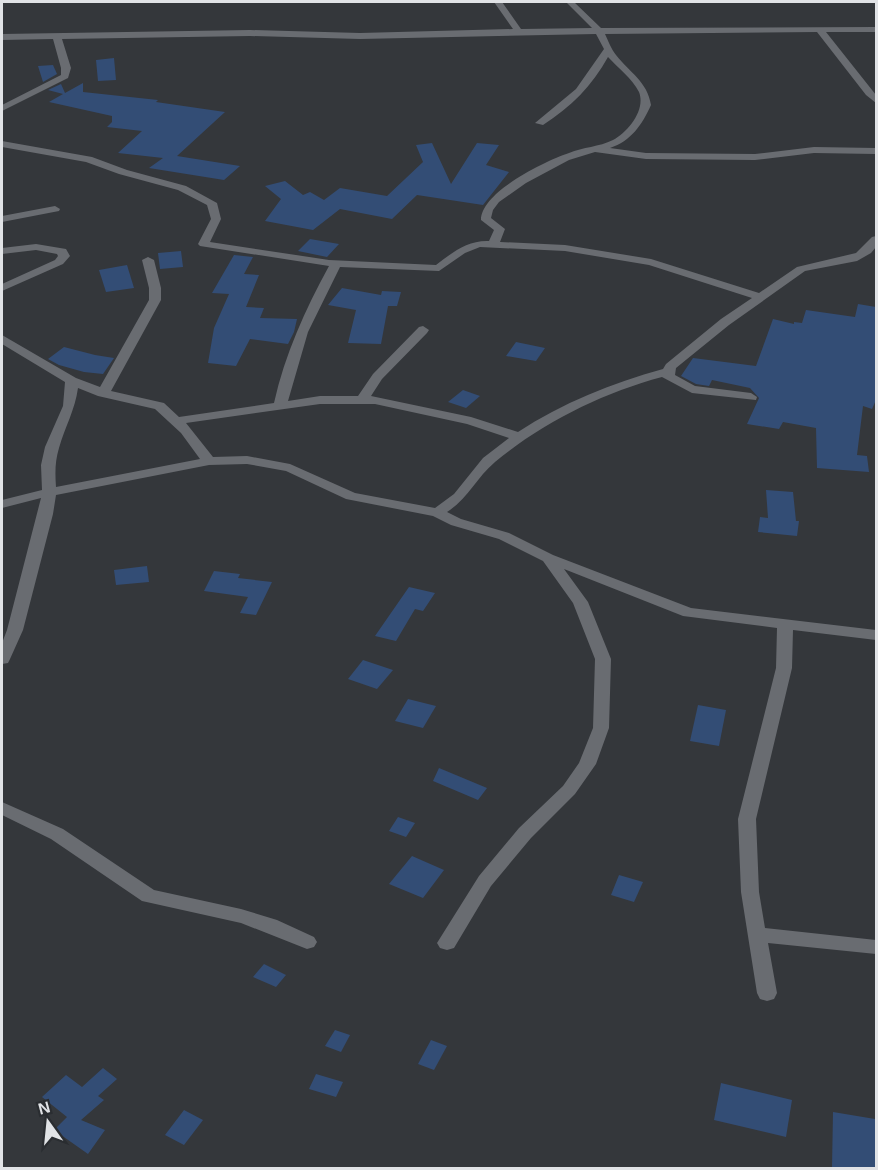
<svg xmlns="http://www.w3.org/2000/svg" width="878" height="1170" font-family="Arial,sans-serif">
  <rect width="100%" height="100%" fill="#34373b"/>
  <g fill="#334d75">
    <path d="M114 58 116 80 98 81 96 60Z"/>
    <path d="M53 65 57 74 43 82 38 66Z"/>
    <path d="M83 83V92L158 100 156 102 225 112 177 156 240 166 224 180 149 168 163 158 118 153 142 131 107 127 112 122V116L49 102 63 94 48 90 61 84 65 93Z"/>
    <path d="M432 143 451 184 477 143 499 145 486 165 509 172 483 205 417 195 392 219 340 209 313 230 265 221 281 199 265 186 285 181 303 195 310 192 324 200 340 188 387 196 423 162 416 145Z"/>
    <path d="M310 239 339 244 327 257 298 251Z"/>
    <path d="M181 251 183 267 160 269 158 253Z"/>
    <path d="M234 255 253 257 244 274 259 275 246 307 264 308 260 318 297 319 294 332 288 344 250 339 236 366 208 363 214 328 229 294 212 293Z"/>
    <path d="M127 265 134 288 106 292 99 270Z"/>
    <path d="M342 288 381 295 382 291 401 292 397 306H388L381 344 348 343 356 310 328 305Z"/>
    <path d="M858 304 876 307V400L872 409 863 406 857 455 867 456 869 472 817 468 816 428 783 422 779 429 747 424 759 398 750 388 712 380 709 386 696 384 681 376 693 358 756 366 773 319 794 324V322L802 323 806 310 855 317Z"/>
    <path d="M516 342 545 348 536 361 506 356Z"/>
    <path d="M64 347 95 355 114 358 103 374 84 372 59 365 48 359Z"/>
    <path d="M463 390 480 396 466 408 448 402Z"/>
    <path d="M766 490 793 492 796 521H799L797 536 758 532 760 517 768 518Z"/>
    <path d="M147 566 149 582 116 585 114 570Z"/>
    <path d="M214 571 240 574 238 578 272 582 256 615 240 613 248 597 204 591Z"/>
    <path d="M409 587 435 593 423 611 415 609 396 641 375 636Z"/>
    <path d="M363 660 393 670 377 689 348 679Z"/>
    <path d="M408 699 436 706 423 728 395 721Z"/>
    <path d="M698 705 726 710 719 746 690 741Z"/>
    <path d="M439 768 487 788 478 800 433 781Z"/>
    <path d="M398 817 415 823 406 837 389 831Z"/>
    <path d="M412 856 444 870 423 898 389 884Z"/>
    <path d="M619 875 643 882 634 902 611 895Z"/>
    <path d="M264 964 286 975 276 987 253 977Z"/>
    <path d="M335 1030 350 1035 341 1052 325 1046Z"/>
    <path d="M431 1040 447 1046 434 1070 418 1064Z"/>
    <path d="M103 1068 117 1079 98 1096 104 1100 81 1120 105 1130 88 1154 54 1130 67 1117 42 1097 66 1075 82 1087Z"/>
    <path d="M316 1074 343 1082 336 1097 309 1089Z"/>
    <path d="M721 1083 792 1100 786 1137 714 1120Z"/>
    <path d="M184 1110 203 1120 184 1145 165 1135Z"/>
    <path d="M833 1112 875 1119V1168H832Z"/>
  </g>
  <g fill="none" stroke-linecap="round" stroke-linejoin="round">
    <g fill="#696c71" fill-rule="evenodd">
      <path d="M494 2H502L521 29 592 28 566 2H574L601 28 876 27V32H826L876 95V103L866 95 817 32 605 34C608 40 611 49 616 55 630 73 647 81 651 105 642 125 631 141 610 148L646 153 755 154 814 147 876 148V154L814 153 755 160 646 159 595 152 569 160 526 183 499 202 493 210 491 218 505 229 500 242 565 245 651 259 759 293 797 267 856 253 872 237 876 236V247L871 253 857 261 805 271 729 325 676 368 675 375 695 386 751 393 757 397 756 400 692 393 662 377C602 393 542 423 495 462 476 478 468 499 447 512L461 519 509 533 553 555 691 608 876 630V640L793 630 792 668 756 819 759 892 765 928 876 940V954L768 943 777 993 774 999 767 1001 760 999 757 993 741 892 738 819 776 668 777 628 683 616 564 569 588 602 611 659 609 728 596 764 575 794 531 838 491 886 454 948 447 950 440 948 437 943 479 876 519 828 563 786 579 763 593 728 595 659 573 603 543 561 499 539 451 525 433 516 346 499 286 471 247 464 209 465 56 495 53 514 23 630 10 659 8 663 2 664V643L7 630 41 498 2 508V500L42 490 41 465 45 447 63 406 65 382 2 344V335L76 378 100 387 149 300V288L142 260 148 257 154 260 161 288V300L111 391 164 403 179 417 274 403C285 354 305 310 329 266L200 246 198 244 211 219 207 205 178 190 119 174 86 162 2 147V141L92 157 127 170 186 186 217 203 221 219 210 242 329 260 436 265C453 252 468 240 489 241L494 230 481 220C481 192 545 161 569 153 583 147 599 147 613 140 628 132 646 110 639 92 632 78 618 68 608 57 592 86 571 107 543 125L535 123 576 89 604 49 596 34 360 39 250 36 62 39 71 68 68 78 2 111V105L61 75V68L53 39 2 40V34L250 30 360 33 513 29ZM480 247 565 251 649 265 752 298 721 319 666 364 663 369C612 383 562 403 518 432L471 417 371 396 382 379 427 333 429 330 423 326 419 327 373 374 358 396H320L288 401 308 332 340 267 439 271 465 253ZM78 388 98 396 155 409 181 433 200 459 56 487C55 473 55 461 59 448 65 427 75 410 78 388ZM320 404H375L467 424 509 438 483 458 454 494 435 508 355 493 290 464 247 456 213 457 186 423Z"/>
      <path d="M55 206 60 209 59 211 2 222V216Z"/>
      <path d="M36 244 66 249 70 256 63 264 2 291V284L55 260 58 256 57 254 36 250 2 254V248Z"/>
      <path d="M2 802 63 829 154 890 241 909 277 920 314 937 317 942 314 947 307 949 241 923 142 901 51 839 2 815Z"/>
    </g>
  </g>
  <rect width="878" height="1170" fill="none" stroke="#e1e3e6" stroke-width="6"/>
  <g transform="translate(48 1122) rotate(345)" stroke="#2a2d31" stroke-width="4.5" paint-order="stroke">
  <path d="M0-4.5L10 22L0 15L-10 22Z" fill="#e1e3e6"/>
  <text y="-9" font-size="16" font-weight="bold" text-anchor="middle" fill="#e1e3e6">N</text>
  </g>
</svg>
